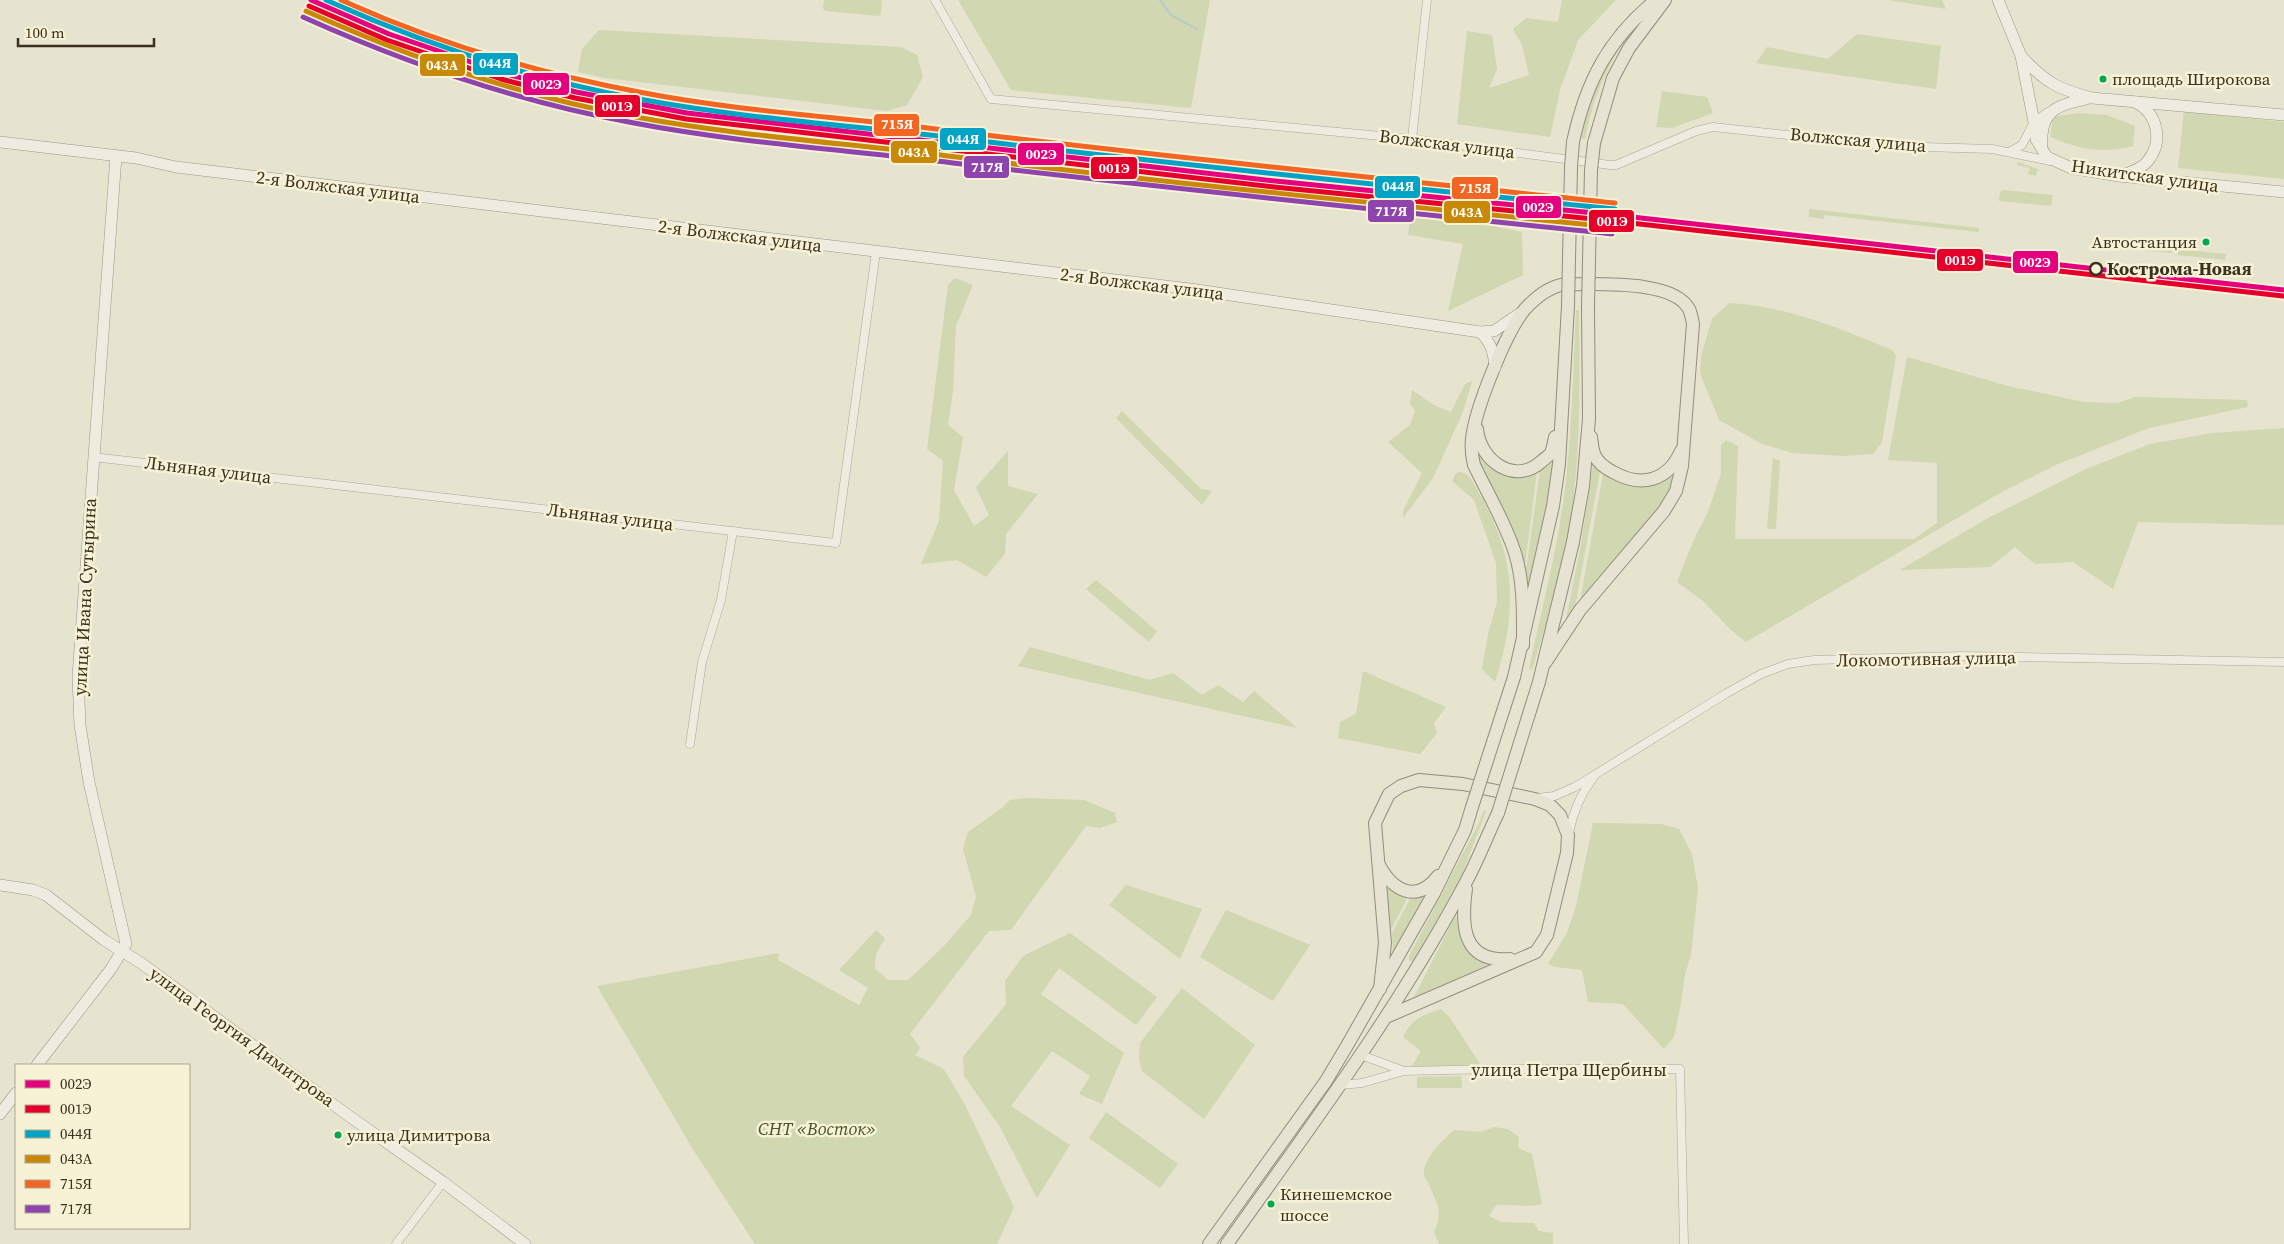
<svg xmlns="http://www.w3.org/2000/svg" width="2284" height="1244" font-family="'Source Serif 4',serif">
  <rect width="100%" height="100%" fill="#e6e3cf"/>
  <g fill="#d1d7b1">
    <path d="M824 0H882L881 14 878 16 826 11 823 9Z"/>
    <path d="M958 0H1210L1191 108 1011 90Z"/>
    <path d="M1562 0H1616L1578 40 1560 90 1550 137 1457 124 1467 31 1492 35 1497 69 1489 88 1529 75 1522 45 1513 29 1526 18 1558 22Z"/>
    <path d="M1888 0H1942L1946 9Z"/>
    <path d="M599 30 901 47 917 55 923 77 907 105 887 111 605 78 578 72 582 49Z"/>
    <path d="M1631 30C1606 68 1594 95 1585 139H1582L1583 122 1608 58Z"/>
    <path d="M1857 34 1941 46 1936 89 1756 63 1767 47 1828 59Z"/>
    <path d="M1662 91 1707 97 1713 113 1672 128 1656 127Z"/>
    <path d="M2184 111 2284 122V179L2178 168Z"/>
    <path d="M2078 113 2107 115 2135 126 2133 146C2103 154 2078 149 2050 137L2053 117Z"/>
    <path d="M2018 162 2038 169 2036 176 2028 174 2030 168 2017 165Z"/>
    <path d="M2003 190 2053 195 2051 206 1999 201 2000 192Z"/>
    <path d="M1412 209 1522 232 1523 275 1448 311 1463 244 1408 235Z"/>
    <path d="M1809 209 1979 228V232L1824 215V219L1809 217Z"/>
    <path d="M2133 244 2173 249 2172 253 2132 249Z"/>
    <path d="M2178 249 2226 254 2225 260 2178 255Z"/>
    <path d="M955 278 973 285 956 326 953 391 948 425 963 437 954 490 974 526 989 515 976 487 1008 451V486L1038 494 1006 534 1005 554 986 577 957 560 921 564 939 521 943 461 927 449 948 285Z"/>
    <path d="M1729 303C1786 306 1839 328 1892 350L1896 356 1882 442 1873 454 1843 456 1793 453 1762 444 1719 420 1700 373 1701 356 1712 319Z"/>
    <path d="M1576 310H1579C1580 387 1581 465 1567 541 1558 585 1545 628 1532 670L1529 669C1541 612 1556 555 1564 497 1572 435 1573 372 1576 310Z"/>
    <path d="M1907 357 2008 386 2084 402 2117 403 2136 397 2247 400 2248 407 2149 428 2056 465 2000 493 1746 642 1732 631 1703 601 1677 582 1694 539 1708 512 1721 474V445L1726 440 1738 446 1735 539H1914L1937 523V463L1888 460Z"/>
    <path d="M1472 381 1463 412 1433 478 1403 518V511L1422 473 1388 442 1410 425 1415 410 1410 404 1412 390 1434 405 1451 412 1465 384Z"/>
    <path d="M1122 411 1201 489 1212 491 1202 505 1116 418Z"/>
    <path d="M2284 428V525L2138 522 2113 589 2073 562 2035 564 2015 547 1990 567 1900 570 1988 518 2086 469 2150 444 2212 433Z"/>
    <path d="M1480 453C1495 473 1511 481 1537 472L1524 572 1481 469 1478 454Z"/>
    <path d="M1773 458 1780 461 1776 529H1767Z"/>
    <path d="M1554 461 1548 506 1529 602 1525 578 1540 470Z"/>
    <path d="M1593 463 1600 471 1575 607 1566 619 1581 545Z"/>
    <path d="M1461 472C1471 474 1477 490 1482 498 1517 562 1517 613 1495 682L1482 669 1488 634 1497 602 1496 563 1474 500 1452 481 1456 473Z"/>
    <path d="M1676 472 1672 488 1663 503 1580 601 1603 474C1632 493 1648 488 1676 472Z"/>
    <path d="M1096 580 1157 631 1149 642 1086 589Z"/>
    <path d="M1030 647 1150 680 1173 673 1202 695 1218 685 1243 702 1254 691 1297 728 1018 666Z"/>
    <path d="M1363 671 1446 707 1434 723 1437 733 1420 754 1338 738 1340 722 1356 714Z"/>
    <path d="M1026 798 1084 800 1115 813 1117 822 1100 828 1086 826 1011 930 989 931 910 1034 920 1048 915 1055 944 1069 965 1105 1014 1207 997 1244H755L694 1151 597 986 779 953 778 960 859 1005 868 988 839 970 876 930 885 938 876 954 875 969 888 980H908L945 945 971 915 976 896 963 849 968 832 1002 808 1010 800Z"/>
    <path d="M1484 810 1486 811 1461 877 1413 962 1409 960V956L1479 823Z"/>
    <path d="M1593 823 1661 824 1679 829 1692 854 1698 888 1691 955 1685 974 1681 1003 1674 1037 1664 1049 1623 1004 1588 1002 1582 970 1556 967 1548 964 1567 933 1576 906Z"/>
    <path d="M1126 885 1202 909 1180 959 1109 905Z"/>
    <path d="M1385 885 1394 893 1407 899 1390 931Z"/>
    <path d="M1423 898 1393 953 1392 933 1410 899Z"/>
    <path d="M1226 910 1310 945 1273 1001 1200 957Z"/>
    <path d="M1456 915C1460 940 1468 954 1491 967L1414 997Z"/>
    <path d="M1070 933 1157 997 1136 1025 1059 968 1041 994 1124 1053 1102 1104 1079 1094 1090 1076 1052 1051 1011 1106 1070 1145 1037 1198 1000 1127 964 1076 963 1057 1006 1004 1005 981 1023 956Z"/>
    <path d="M1182 988 1255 1045 1204 1119 1142 1071 1139 1058 1140 1043Z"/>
    <path d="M1441 1009 1450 1018 1480 1064 1411 1068 1421 1051 1403 1037C1413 1018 1421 1016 1441 1009Z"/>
    <path d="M1461 1076 1462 1088H1417V1077Z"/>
    <path d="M1106 1112 1178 1164 1160 1188 1089 1138Z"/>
    <path d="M1494 1127 1508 1129 1519 1137 1518 1148 1532 1154 1542 1204C1528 1208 1511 1204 1496 1205L1489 1216 1501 1222 1534 1223 1539 1231 1553 1233V1244H1439L1434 1232C1443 1210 1438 1206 1429 1185 1428 1182 1425 1178 1424 1175 1423 1158 1443 1140 1454 1130L1481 1132Z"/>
  </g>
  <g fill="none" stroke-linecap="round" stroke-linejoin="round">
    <path stroke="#bacdc4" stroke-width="2.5" d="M1160 0 1171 15 1197 29"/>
    <defs>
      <g id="street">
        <path d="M935 0 991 99 1412 139 1610 165H1616L1696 131 1713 127 1889 146 1992 149 2050 161"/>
        <path d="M1412 139 1427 0"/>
        <path d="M2011 151 2022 145 2034 122 2048 112"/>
        <path d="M93 457 836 543 876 252"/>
        <path d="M690 744 702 662 721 600 733 531"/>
        <path d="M1537 798 1554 796 1575 787 1727 693 1761 674 1788 664 1814 660 1962 656 2284 662"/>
        <path d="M1569 833C1573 812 1580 795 1593 778"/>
        <path d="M1361 1055 1404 1071"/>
        <path d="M1341 1085 1362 1083 1404 1071 1494 1069H1680L1684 1244"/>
        <path d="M396 1244 443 1182"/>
      </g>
      <g id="secondary">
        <path d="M1998 0 2021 56 2034 122 2036 139 2047 157 2071 168 2119 176 2284 192"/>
        <path d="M2022 57C2046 83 2058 89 2092 98L2284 115"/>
        <path d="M0 142 136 158 176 167 1190 289 1480 332 1494 331 1519 314"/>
        <path d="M2042 144C2040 108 2060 105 2090 98"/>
        <path d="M2123 175C2131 172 2141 169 2147 162 2164 142 2158 113 2135 102"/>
        <path d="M1480 332C1491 342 1494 353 1495 368"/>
        <path d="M0 885 33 890 46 895 104 940 141 963 349 1116 443 1182 525 1244"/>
        <path d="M37 1065 111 969 126 944 89 782 80 725 78 676 116 156"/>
        <path d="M0 1114 16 1093"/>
      </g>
      <g id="primary">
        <path d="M1573 142C1586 82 1608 39 1656 0"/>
        <path d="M1594 143 1613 78 1629 48 1665 0"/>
        <path d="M1477 429C1480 461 1515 486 1542 461 1545 458 1549 456 1551 453 1553 448 1554 442 1555 437"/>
        <path d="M1591 437C1592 443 1592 450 1595 456 1599 464 1605 468 1613 472 1641 488 1668 481 1681 451"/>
        <path d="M1523 645C1523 615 1524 582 1515 553 1505 522 1488 494 1474 465 1472 457 1471 448 1472 439 1475 409 1506 332 1525 309 1537 296 1550 286 1566 284 1596 285 1673 279 1689 309 1691 313 1692 319 1693 324L1682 466 1676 491 1664 511 1580 610 1545 663"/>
        <path d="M1514 677 1553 506 1559 464 1568 306"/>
        <path d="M1539 682 1573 542 1583 486 1589 419 1588 307"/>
        <path d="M1379 865C1393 891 1417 904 1438 876"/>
        <path d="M1466 889C1461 925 1462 963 1510 959"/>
        <path d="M1380 989 1385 943 1375 823 1389 794 1401 786 1419 780 1463 784 1535 799 1550 805 1560 815 1568 835 1567 853 1547 935 1536 952 1386 1017"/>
        <path d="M1209 1244 1326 1081 1348 1044 1434 893 1465 830 1472 807"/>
        <path d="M1227 1244C1311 1126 1398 1010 1466 882 1478 860 1487 836 1498 813"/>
      </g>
    </defs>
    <use href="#street" stroke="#aba798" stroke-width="9"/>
    <use href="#secondary" stroke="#9b9788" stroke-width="12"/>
    <use href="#primary" stroke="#918d7f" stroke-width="14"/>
    <use href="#street" stroke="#eeece1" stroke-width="8"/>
    <use href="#secondary" stroke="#eeece1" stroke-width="11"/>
    <use href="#primary" stroke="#e6e3d2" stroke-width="12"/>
    <defs>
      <g id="primary-bridge">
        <path d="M1568 306 1571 167 1573 142"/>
        <path d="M1588 307 1591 170 1594 143"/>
        <path d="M1472 807 1514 677"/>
        <path d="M1498 813 1539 682"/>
      </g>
    </defs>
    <use href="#primary-bridge" stroke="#918d7f" stroke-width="14" stroke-linecap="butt"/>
    <use href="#primary-bridge" stroke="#e6e3d2" stroke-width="12"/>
    <defs>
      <path id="rail-1" d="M311 0 389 34 503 73 576 92 687 113 1275 181 1614 215 2284 290"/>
      <path id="rail-2" d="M309 6 387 40 501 79 575 98 686 119 1274 187 1613 221 2283 296"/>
      <path id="rail-3" d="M326 0C426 45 531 79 639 99 741 118 844 125 947 137 1169 164 1392 186 1615 209"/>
      <path id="rail-4" d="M306 11C412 59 521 96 636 117 739 136 844 143 948 156 1169 183 1391 205 1613 227"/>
      <path id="rail-5" d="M341 0C436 43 537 73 639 92 737 111 837 117 936 129 1162 157 1389 179 1615 203"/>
      <path id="rail-6" d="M303 17C410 65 519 102 634 123 739 143 847 150 953 163 1172 189 1392 211 1612 234"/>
    </defs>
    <use href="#rail-1" stroke="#f7f2d6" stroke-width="9"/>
    <use href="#rail-2" stroke="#f7f2d6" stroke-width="9"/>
    <use href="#rail-3" stroke="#f7f2d6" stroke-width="9"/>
    <use href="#rail-4" stroke="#f7f2d6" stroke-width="9"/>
    <use href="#rail-5" stroke="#f7f2d6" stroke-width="9"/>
    <use href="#rail-6" stroke="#f7f2d6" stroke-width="9"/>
    <use href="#rail-1" stroke="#e5007d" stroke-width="5"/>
    <use href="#rail-2" stroke="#e4002b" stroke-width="5"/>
    <use href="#rail-3" stroke="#03a3c5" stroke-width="5"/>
    <use href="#rail-4" stroke="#c88908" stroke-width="5"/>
    <use href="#rail-5" stroke="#f26522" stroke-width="5"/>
    <use href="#rail-6" stroke="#8e44ad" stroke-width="5"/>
  </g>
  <g fill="#00a651" stroke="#f7f2d6" stroke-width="2">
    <circle cx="2103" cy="79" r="4.5"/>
    <circle cx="2206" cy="242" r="4.5"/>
    <circle cx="338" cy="1135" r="4.5"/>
    <circle cx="1271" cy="1204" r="4.5"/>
  </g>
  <circle fill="#f7f2d6" stroke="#3b311f" stroke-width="2.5" cx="2096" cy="269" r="6"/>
  <g text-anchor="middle" stroke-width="5" stroke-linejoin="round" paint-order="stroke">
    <g font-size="17" fill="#3b311f" stroke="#f7f2d6" text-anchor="start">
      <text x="2112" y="85">площадь Широкова</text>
      <text x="2197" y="248" text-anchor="end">Автостанция</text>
      <text x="347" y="1141">улица Димитрова</text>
      <text x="1280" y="1200">Кинешемское<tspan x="1280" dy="21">шоссе</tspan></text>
    </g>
    <g font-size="18" fill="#3b311f" stroke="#f7f2d6">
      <text transform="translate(1858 140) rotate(5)" y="6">Волжская улица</text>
      <text transform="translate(1447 144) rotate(7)" y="6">Волжская улица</text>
      <text transform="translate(2145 176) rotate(8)" y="6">Никитская улица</text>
      <text transform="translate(338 187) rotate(7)" y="6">2-я Волжская улица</text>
      <text transform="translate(740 236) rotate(7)" y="6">2-я Волжская улица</text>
      <text transform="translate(1142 284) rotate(7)" y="6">2-я Волжская улица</text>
      <text transform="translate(208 470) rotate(7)" y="6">Льняная улица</text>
      <text transform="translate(610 517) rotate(7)" y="6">Льняная улица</text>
      <text transform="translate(85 597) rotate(-87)" y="6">улица Ивана Сутырина</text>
      <text transform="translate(1926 659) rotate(-1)" y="6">Локомотивная улица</text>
      <text transform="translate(242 1037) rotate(36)" y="6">улица Георгия Димитрова</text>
      <text x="1569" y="1076">улица Петра Щербины</text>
    </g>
    <g font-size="18" font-weight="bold" fill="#3b311f" stroke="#f7f2d6" text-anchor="start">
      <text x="2107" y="275">Кострома-Новая</text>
    </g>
    <g font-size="18" font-style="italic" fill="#445825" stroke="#f7f2d6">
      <text x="817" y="1135">СНТ «Восток»</text>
    </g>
  </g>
  <g stroke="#f7f2d6" stroke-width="2">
    <rect x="472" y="52" width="47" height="24" rx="5" fill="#03a3c5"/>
    <rect x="419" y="53" width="47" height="24" rx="5" fill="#c88908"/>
    <rect x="522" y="72" width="48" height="24" rx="5" fill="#e5007d"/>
    <rect x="594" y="94" width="47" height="24" rx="5" fill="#e4002b"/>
    <rect x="873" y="113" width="47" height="24" rx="5" fill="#f26522"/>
    <rect x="939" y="127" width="48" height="24" rx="5" fill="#03a3c5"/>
    <rect x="890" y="140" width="48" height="24" rx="5" fill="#c88908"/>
    <rect x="1017" y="142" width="48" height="24" rx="5" fill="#e5007d"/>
    <rect x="963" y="155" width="47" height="24" rx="5" fill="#8e44ad"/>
    <rect x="1090" y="156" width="48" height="24" rx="5" fill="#e4002b"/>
    <rect x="1374" y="175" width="47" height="24" rx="5" fill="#03a3c5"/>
    <rect x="1451" y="176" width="48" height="24" rx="5" fill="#f26522"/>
    <rect x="1515" y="195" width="47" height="24" rx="5" fill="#e5007d"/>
    <rect x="1367" y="199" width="48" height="24" rx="5" fill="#8e44ad"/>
    <rect x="1443" y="200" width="48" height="24" rx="5" fill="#c88908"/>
    <rect x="1588" y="209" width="47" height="24" rx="5" fill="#e4002b"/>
    <rect x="1936" y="248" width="48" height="24" rx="5" fill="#e4002b"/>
    <rect x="2012" y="250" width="47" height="24" rx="5" fill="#e5007d"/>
  </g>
  <g font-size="14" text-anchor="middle" font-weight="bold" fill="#fff">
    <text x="495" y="68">044Я</text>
    <text x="442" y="70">043А</text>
    <text x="546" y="89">002Э</text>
    <text x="617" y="111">001Э</text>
    <text x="897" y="129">715Я</text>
    <text x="963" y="144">044Я</text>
    <text x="914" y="157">043А</text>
    <text x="1041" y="159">002Э</text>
    <text x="987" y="172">717Я</text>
    <text x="1114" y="173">001Э</text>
    <text x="1398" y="191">044Я</text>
    <text x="1475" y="193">715Я</text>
    <text x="1538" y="212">002Э</text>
    <text x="1391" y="216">717Я</text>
    <text x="1467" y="217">043А</text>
    <text x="1612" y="226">001Э</text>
    <text x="1960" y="265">001Э</text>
    <text x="2035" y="267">002Э</text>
  </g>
  <rect x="15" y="1064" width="175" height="165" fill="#f7f2d6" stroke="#aca58d"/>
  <rect x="25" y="1080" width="25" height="8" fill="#e5007d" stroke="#aca58d"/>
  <text x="60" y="1089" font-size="15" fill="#3b311f">002Э</text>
  <rect x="25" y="1105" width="25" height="8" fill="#e4002b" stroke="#aca58d"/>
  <text x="60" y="1114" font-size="15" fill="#3b311f">001Э</text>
  <rect x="25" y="1130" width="25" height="8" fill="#03a3c5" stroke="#aca58d"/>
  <text x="60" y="1139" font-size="15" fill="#3b311f">044Я</text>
  <rect x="25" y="1155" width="25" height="8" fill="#c88908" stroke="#aca58d"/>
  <text x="60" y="1164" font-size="15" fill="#3b311f">043А</text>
  <rect x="25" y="1180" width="25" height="8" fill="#f26522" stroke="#aca58d"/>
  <text x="60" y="1189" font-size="15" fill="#3b311f">715Я</text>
  <rect x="25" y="1205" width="25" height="8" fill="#8e44ad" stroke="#aca58d"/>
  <text x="60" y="1214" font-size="15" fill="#3b311f">717Я</text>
  <path d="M18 38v8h136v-8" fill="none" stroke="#3b311f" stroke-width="2.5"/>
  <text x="25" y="38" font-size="15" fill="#3b311f" stroke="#f7f2d6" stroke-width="4" paint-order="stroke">100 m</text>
</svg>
